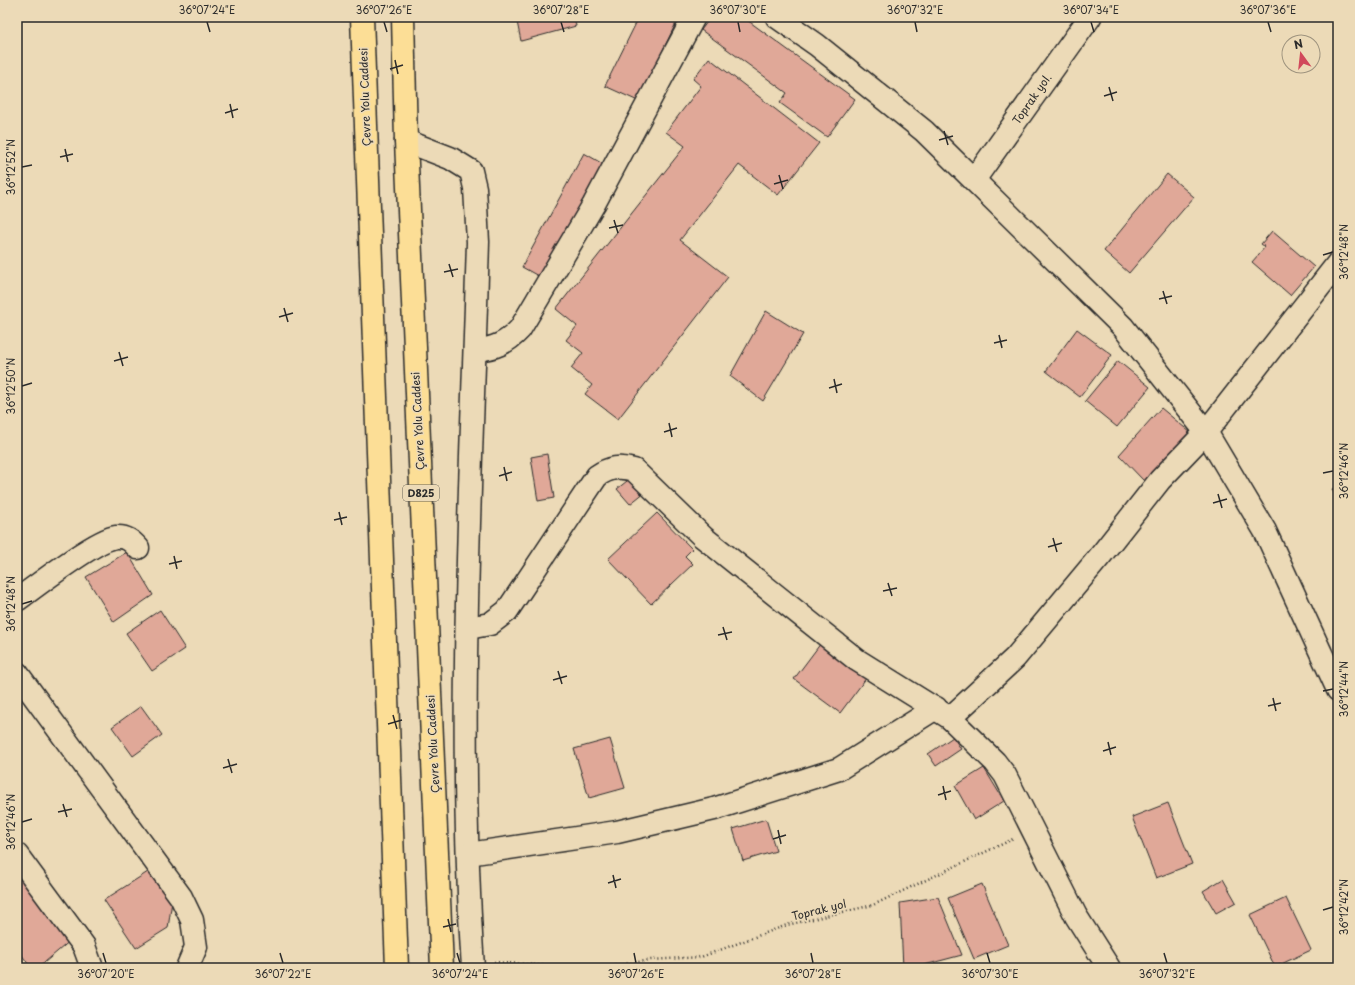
<svg xmlns="http://www.w3.org/2000/svg" width="1355" height="985" font-family="'Playpen Sans',sans-serif">
  <rect width="100%" height="100%" fill="#ecdab7"/>
  <filter id="ink" filterUnits="userSpaceOnUse"><feTurbulence type="fractalNoise" baseFrequency=".025" numOctaves="2"/><feDisplacementMap in="SourceGraphic" scale="8" xChannelSelector="R" yChannelSelector="G"/><feConvolveMatrix kernelMatrix="1 2 1 2 8 2 1 2 1" color-interpolation-filters="sRGB"/></filter>
  <g filter="url(#ink)">
    <g fill="#e0a898" stroke="#2b2b2b">
      <path d="M516 17H574L576 26 521 41Z"/>
      <path d="M639 17H679L638 101 605 86Z"/>
      <path d="M711 17H743L855 99 827 137 780 103 787 93 701 30Z"/>
      <path d="M709 58 819 143 778 195 739 165 680 240 728 277 618 419 585 394 592 385 571 368 583 353 566 340 577 326 556 309 685 146 666 132 701 86 693 79Z"/>
      <path d="M584 153 603 164 540 277 522 267Z"/>
      <path d="M1167 174 1194 197 1129 273 1104 251Z"/>
      <path d="M1272 231 1314 267 1290 295 1252 262 1265 247 1261 244Z"/>
      <path d="M766 311 803 334 763 401 730 376Z"/>
      <path d="M1077 329 1112 355 1080 397 1046 371Z"/>
      <path d="M1118 361 1150 387 1117 427 1085 401Z"/>
      <path d="M1161 408 1191 433 1144 481 1119 455Z"/>
      <path d="M547 454 554 498 538 501 531 457Z"/>
      <path d="M632 477 645 492 630 504 617 489Z"/>
      <path d="M1338 487V501L1332 489Z"/>
      <path d="M657 513 692 549 685 556 693 564 651 604 608 559Z"/>
      <path d="M127 552 153 595 114 622 86 577Z"/>
      <path d="M160 610 185 649 152 671 126 633Z"/>
      <path d="M821 643 867 677 840 713 794 679Z"/>
      <path d="M141 706 162 735 133 756 112 727Z"/>
      <path d="M953 737 961 749 936 766 928 754Z"/>
      <path d="M610 739 625 788 589 798 574 749Z"/>
      <path d="M984 768 1004 801 974 820 955 786Z"/>
      <path d="M1168 803 1192 864 1156 878 1132 817Z"/>
      <path d="M766 819 776 851 743 861 733 829Z"/>
      <path d="M151 870 172 901 168 928 136 948 104 900Z"/>
      <path d="M24 876 71 940 38 968H31L17 948V882Z"/>
      <path d="M1223 879 1236 902 1216 913 1203 891Z"/>
      <path d="M982 884 1008 945 974 959 948 898Z"/>
      <path d="M938 897 962 955 913 968H903L900 903Z"/>
      <path d="M1286 898 1311 950 1275 967 1250 915Z"/>
    </g>
    <g fill="none" stroke-linecap="round" stroke-linejoin="round">
      <defs>
        <g id="minor">
          <path d="M777 17 817 45 924 131 1123 327 1206 432 1265 531 1338 690"/>
          <path d="M406 141 450 158 471 171 475 188 478 242C471 484 457 726 473 968"/>
          <path d="M974 180 1090 17"/>
          <path d="M475 350C494 349 507 343 520 329L594 204 694 17"/>
          <path d="M17 600C36 586 97 539 116 537 126 536 132 541 138 548"/>
          <path d="M468 628 490 624 507 611 597 476C610 467 620 466 634 470L703 537 857 660 950 718 995 762 1005 775 1076 916 1109 968"/>
          <path d="M17 673 181 897 192 920 196 947 187 968"/>
          <path d="M950 718 1015 658 1101 555 1160 480 1206 432 1338 263"/>
          <path d="M468 854 617 832 714 809 839 769 936 708"/>
          <path d="M17 855 84 946 92 968"/>
        </g>
        <g id="highway">
          <path d="M362 17 397 968"/>
          <path d="M403 17 406 141 442 968"/>
        </g>
      </defs>
      <use href="#minor" stroke="#2b2b2b" stroke-width="25"/>
      <use href="#highway" stroke="#2b2b2b" stroke-width="25"/>
      <g stroke="#2b2b2b" stroke-width="2.5" stroke-dasharray="1 3" stroke-linecap="butt">
        <path d="M494 962 576 968"/>
        <path d="M599 968 651 960 701 957 787 925 873 905 1013 839"/>
      </g>
      <use href="#minor" stroke="#ecdab7" stroke-width="22"/>
      <use href="#highway" stroke="#fcde96" stroke-width="22"/>
    </g>
  </g>
  <path fill="none" stroke="#2b2b2b" stroke-width="1.5" d="M207 22 210 32M384 22 387 32M561 22 564 32M738 22 740 32M915 22 917 32M1091 22 1094 32M1268 22 1271 32M395 60 398 74M390 69 403 65M1109 87 1113 101M1104 96 1117 92M230 104 233 118M225 113 238 109M944 131 948 145M939 140 953 136M65 149 68 162M60 157 73 154M22 167 32 165M779 175 783 189M774 184 788 180M614 220 618 233M609 228 623 225M1323 255 1333 252M449 264 453 277M444 272 458 269M1163 291 1167 304M1159 299 1172 296M284 308 288 322M279 317 293 313M999 335 1002 348M994 343 1007 340M119 352 123 366M114 361 128 357M834 379 837 393M22 386 32 383M829 388 842 384M669 423 672 437M664 432 677 428M504 467 507 481M1323 473 1333 471M499 476 512 472M1218 494 1222 508M1213 503 1227 499M339 512 342 525M334 520 347 517M1053 538 1057 552M1048 547 1062 543M174 556 177 569M169 564 182 561M888 583 892 596M883 591 897 588M22 604 32 601M723 627 727 640M718 635 732 632M558 671 562 684M553 680 567 676M1323 691 1333 689M1273 698 1276 711M1268 706 1281 703M393 715 397 729M388 724 402 720M1108 742 1111 755M1103 751 1116 747M228 759 232 773M223 768 237 764M943 786 946 800M938 795 951 791M63 804 67 817M58 812 72 809M22 822 32 819M778 830 781 844M773 839 786 835M613 875 616 888M608 883 621 879M1323 910 1333 907M448 919 451 932M443 927 456 924M103 953 106 963M280 953 283 963M457 953 460 963M634 953 636 963M811 953 813 963M987 953 990 963M1164 953 1167 963"/>
  <g text-anchor="middle" stroke-width="3" stroke-linejoin="round" paint-order="stroke">
    <rect fill="#ecdab7" stroke="#656055" stroke-width="1" x="403" y="485" width="36" height="16" rx="3"/>
    <g font-size="10" font-weight="bold" fill="#2b2b2b">
      <text x="421" y="497">D825</text>
    </g>
    <g font-size="11" fill="#2b2b2b" stroke="#ecdab7">
      <text transform="translate(365 97) rotate(-92)" y="4">Çevre Yolu Caddesi</text>
      <text transform="translate(1032 99) rotate(-55)" y="4">Toprak yol.</text>
      <text transform="translate(418 421) rotate(-93)" y="4">Çevre Yolu Caddesi</text>
      <text transform="translate(433 744) rotate(-93)" y="4">Çevre Yolu Caddesi</text>
      <text transform="translate(819 910) rotate(-14)" y="4">Toprak yol</text>
    </g>
  </g>
  <rect width="1355" height="985" fill="none" stroke="#ecdab7" stroke-width="44"/>
  <g transform="translate(1301 54) rotate(345)"><circle r="19" fill="#ecdab7" stroke="#9f947f"/>
  <path d="M0-3L7 15L0 10L-7 15Z" fill="#d1495b"/>
  <text y="-6" font-size="11" font-weight="bold" text-anchor="middle" fill="#2b2b2b">N</text>
  </g>
  <rect x="22" y="22" width="1311" height="941" fill="none" stroke="#2b2b2b" stroke-width="1.5"/>
  <g font-size="10" text-anchor="middle" fill="#2b2b2b">
    <text x="207" y="14">36°07'24"E</text>
    <text x="384" y="14">36°07'26"E</text>
    <text x="561" y="14">36°07'28"E</text>
    <text x="738" y="14">36°07'30"E</text>
    <text x="915" y="14">36°07'32"E</text>
    <text x="1091" y="14">36°07'34"E</text>
    <text x="1268" y="14">36°07'36"E</text>
    <text transform="translate(11 167) rotate(-90)" y="4">36°12'52"N</text>
    <text transform="translate(1344 252) rotate(-90)" y="4">36°12'48"N</text>
    <text transform="translate(11 386) rotate(-90)" y="4">36°12'50"N</text>
    <text transform="translate(1344 471) rotate(-90)" y="4">36°12'46"N</text>
    <text transform="translate(11 604) rotate(-90)" y="4">36°12'48"N</text>
    <text transform="translate(1344 689) rotate(-90)" y="4">36°12'44"N</text>
    <text transform="translate(11 822) rotate(-90)" y="4">36°12'46"N</text>
    <text transform="translate(1344 907) rotate(-90)" y="4">36°12'42"N</text>
    <text x="106" y="978">36°07'20"E</text>
    <text x="283" y="978">36°07'22"E</text>
    <text x="460" y="978">36°07'24"E</text>
    <text x="636" y="978">36°07'26"E</text>
    <text x="813" y="978">36°07'28"E</text>
    <text x="990" y="978">36°07'30"E</text>
    <text x="1167" y="978">36°07'32"E</text>
  </g>
</svg>
